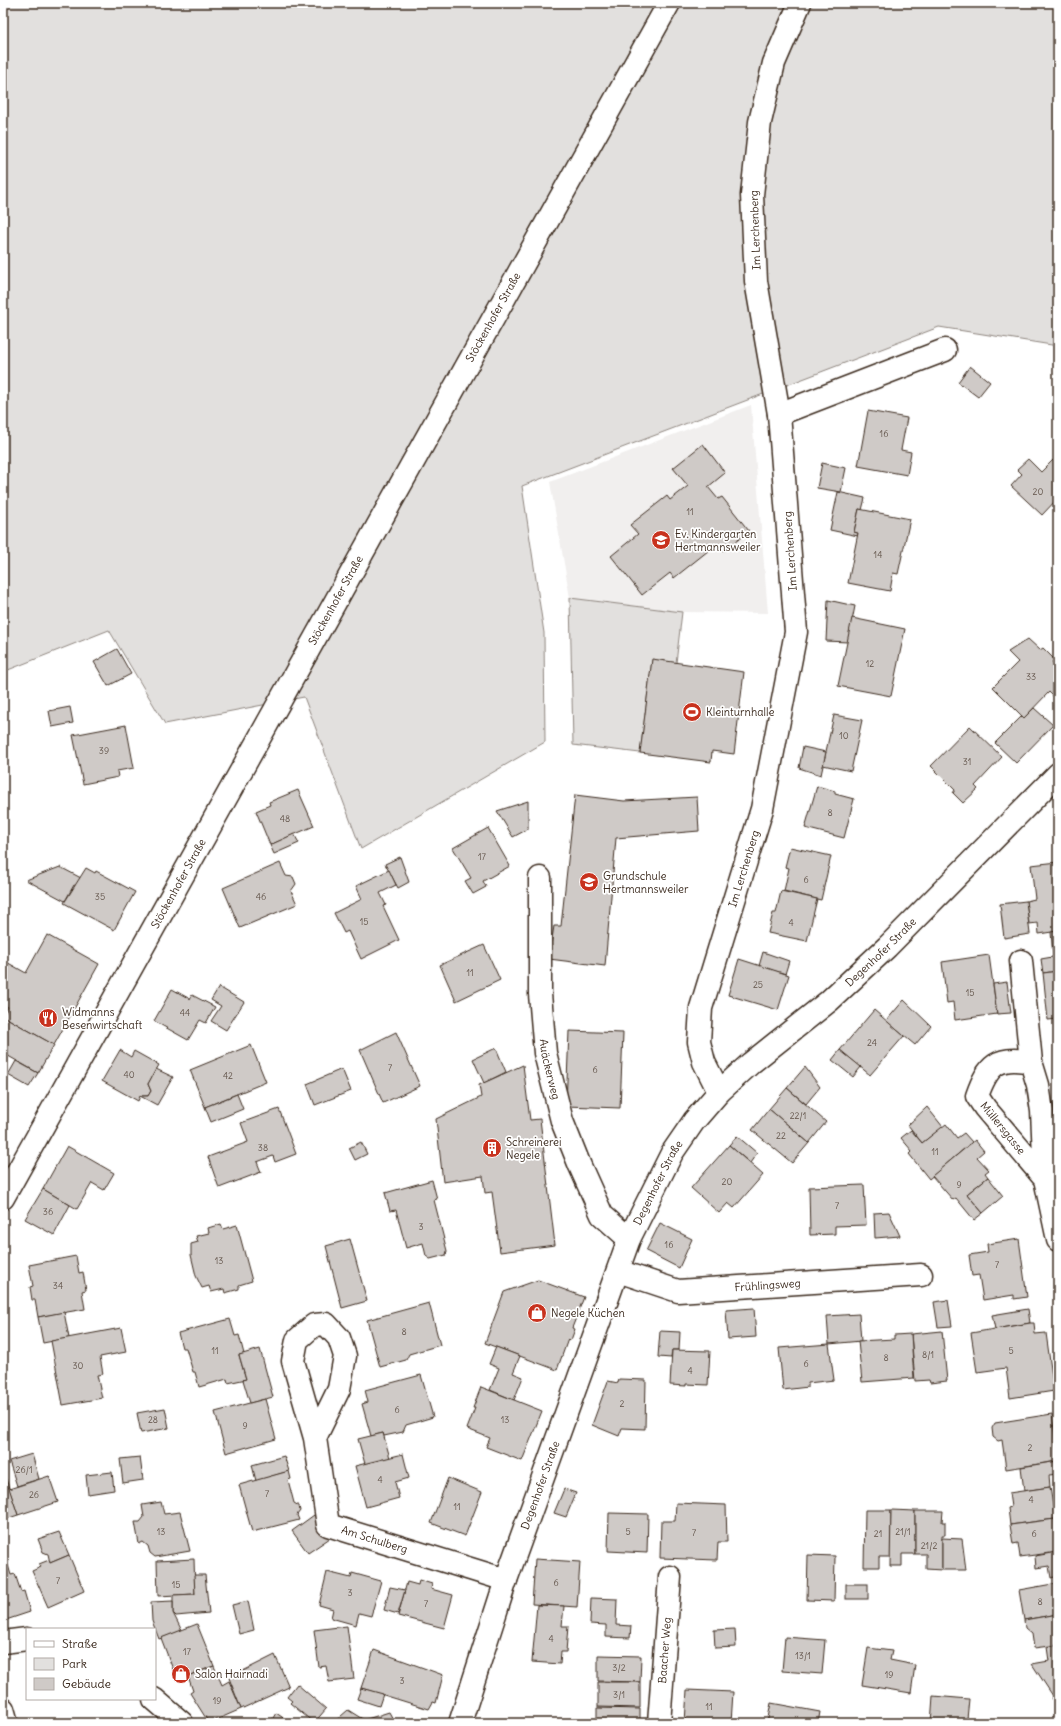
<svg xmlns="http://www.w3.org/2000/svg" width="1061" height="1726" font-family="Delius,sans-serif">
  <rect width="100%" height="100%" fill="#fff"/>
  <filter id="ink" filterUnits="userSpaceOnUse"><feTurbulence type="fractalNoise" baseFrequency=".025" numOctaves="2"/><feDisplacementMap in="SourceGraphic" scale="8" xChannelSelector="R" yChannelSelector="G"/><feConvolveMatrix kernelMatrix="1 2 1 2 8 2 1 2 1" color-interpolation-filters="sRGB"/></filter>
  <g filter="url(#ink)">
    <path fill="#f1efee" d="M751 405 768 613 682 612 570 598 550 482Z"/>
    <g fill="#e2e0de" stroke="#8e857e">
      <path d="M3 3H1058V346L939 327 522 486 544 633 545 742 361 849 304 697 165 724 109 630 3 672Z"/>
      <path d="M570 598 682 612 676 663 652 660 640 753 573 745Z"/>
    </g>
    <g fill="#cfcac7" stroke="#3b2a1e">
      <path d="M970 366 990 382 978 397 958 382Z"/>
      <path d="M868 411 907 418 901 450 911 452 907 475 858 466Z"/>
      <path d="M703 444 725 473 708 487 718 499 722 497 749 531 724 551 718 543 674 578 670 573 642 595 611 556 638 534 630 525 667 496 670 500 688 486 673 468Z"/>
      <path d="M1028 459 1041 472 1053 460 1058 464V498L1042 515 1011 486 1022 474 1017 469Z"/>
      <path d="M822 463 846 468 841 492 817 488Z"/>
      <path d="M838 492 865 498 862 510 859 509 854 532 858 533V536L830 530Z"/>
      <path d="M859 509 910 519 898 574 893 573 890 591 848 583 858 533 854 532Z"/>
      <path d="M828 600 855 606 848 642 826 641Z"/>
      <path d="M852 618 905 629 891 696 838 686Z"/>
      <path d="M1028 639 1040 650 1043 648 1055 660 1052 662 1058 667V693L1054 697 1049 692 1024 718 993 687 1018 662 1008 652Z"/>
      <path d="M117 649 131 674 108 686 94 662Z"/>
      <path d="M652 659 744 672 734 754 712 751 711 762 640 753Z"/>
      <path d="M70 707 73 723 52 727 49 711Z"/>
      <path d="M1034 708 1053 725 1016 763 995 743 1022 716 1024 718Z"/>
      <path d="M834 715 862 720 851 771 823 765Z"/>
      <path d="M126 725 134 768 117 771 118 777 83 784 73 735Z"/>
      <path d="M970 726 1002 757 975 786 978 789 963 803 953 793 955 790 931 766Z"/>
      <path d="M803 747 826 752 821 775 799 768Z"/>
      <path d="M817 786 835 791V794L854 799 844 838 805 828Z"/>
      <path d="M298 790 314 826 270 845 256 811 270 805 269 802Z"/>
      <path d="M575 795 624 801 697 797 699 831 616 838 605 966 549 959 554 926H561Z"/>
      <path d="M528 801V829L513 837 497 811Z"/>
      <path d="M488 828 510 866 483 881 486 887 473 894 465 881 471 878 453 848Z"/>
      <path d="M294 834 299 843 274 854 270 845Z"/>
      <path d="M790 847 831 856 821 900 784 891 789 868 785 867Z"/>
      <path d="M400 857 409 882 398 888 385 864Z"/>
      <path d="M1058 862V931L1039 934 1038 923 1029 924 1026 901 1035 899 1031 865Z"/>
      <path d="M280 863 286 876 293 877 296 884 291 891 297 904 240 928 223 888Z"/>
      <path d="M60 867 81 878 76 886 74 885 65 901 26 880Z"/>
      <path d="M86 868 95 873 96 871 135 892 114 930 64 903Z"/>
      <path d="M389 870 396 885 380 893 386 905 383 906 399 940 361 959 348 931 344 933 334 913 362 899 356 886Z"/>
      <path d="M781 891 817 899 807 941 768 933 773 913H776Z"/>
      <path d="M1026 901 1030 934 1004 938 1000 904Z"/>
      <path d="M1058 931V956L1053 957 1051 932Z"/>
      <path d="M47 935 99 964 54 1045 3 1016 8 1007 3 1004V960L26 973Z"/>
      <path d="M484 945 500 980 456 1001 440 965Z"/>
      <path d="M763 952 789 961 785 974 759 966Z"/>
      <path d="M989 955 997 1014 955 1020 953 1002 947 1003 942 962Z"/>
      <path d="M1058 956V971L1043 973 1041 959Z"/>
      <path d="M739 959 789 975 778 1010 728 995Z"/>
      <path d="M1058 971V1019L1048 1020 1043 973Z"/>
      <path d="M1007 982 1011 1013 997 1014 993 984Z"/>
      <path d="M219 987 244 1002 226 1030 211 1021 221 1006 211 1000Z"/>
      <path d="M172 989 190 999 192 995 215 1007 206 1023 200 1020 188 1040 154 1021Z"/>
      <path d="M904 1000 931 1026 915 1045 886 1021Z"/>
      <path d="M874 1010 904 1036 870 1075 840 1050Z"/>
      <path d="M3 1016 54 1045 38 1073 3 1053Z"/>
      <path d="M569 1031 623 1033 620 1108 566 1106Z"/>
      <path d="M396 1032 420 1086 383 1103 360 1050Z"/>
      <path d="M251 1045 266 1082 205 1107 190 1070Z"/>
      <path d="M496 1048 506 1072 484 1083 473 1059Z"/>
      <path d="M120 1050 131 1057 134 1051 159 1065 148 1084 151 1091 148 1096H140L138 1101 102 1081Z"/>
      <path d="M840 1050 861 1067 853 1077 832 1060Z"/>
      <path d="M16 1061 38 1073 29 1087 8 1075Z"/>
      <path d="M523 1065 530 1120 540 1119 555 1245 500 1252 492 1192 485 1193 483 1176 443 1182 436 1119 481 1097 479 1085Z"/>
      <path d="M805 1067 820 1087 806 1104 787 1088Z"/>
      <path d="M156 1069 173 1077 157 1105 140 1096H148L151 1091 148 1084Z"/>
      <path d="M342 1069 351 1091 315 1105 307 1084Z"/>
      <path d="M787 1088 826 1122 809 1143 769 1109Z"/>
      <path d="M237 1094 243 1109 211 1122 205 1107Z"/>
      <path d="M927 1107 943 1127 922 1143 908 1125Z"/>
      <path d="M279 1109 296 1154 275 1162 273 1156 257 1162 261 1172 219 1188 208 1157 248 1142 241 1123Z"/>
      <path d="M769 1109 809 1143 792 1163 752 1130Z"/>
      <path d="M946 1124 957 1138 964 1133 972 1142 929 1179 909 1154 912 1151 901 1138 911 1130 922 1143Z"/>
      <path d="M737 1136 757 1153 750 1163 729 1145Z"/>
      <path d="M975 1140 984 1151 977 1157 989 1170 985 1173 988 1177 967 1194 983 1213 974 1220 956 1198 953 1200 932 1176Z"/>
      <path d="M361 1142 367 1154 355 1160 349 1148Z"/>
      <path d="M729 1145 763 1175 734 1208 728 1203 719 1213 691 1188Z"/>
      <path d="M67 1146 114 1173 104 1190 92 1183 77 1209 43 1189Z"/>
      <path d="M988 1177 1003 1196 983 1213 967 1194Z"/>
      <path d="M432 1180 437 1199 434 1200 447 1251 446 1255 430 1259 426 1256 423 1243 406 1248 396 1210 390 1211 385 1193Z"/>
      <path d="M864 1185 866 1225 835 1226V1234L810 1235 809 1187Z"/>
      <path d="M43 1189 70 1205 54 1235 25 1219Z"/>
      <path d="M889 1212 900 1236 875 1238 874 1213Z"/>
      <path d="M660 1223 692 1239 679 1268 646 1251Z"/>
      <path d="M221 1224 223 1229 237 1225 252 1281 239 1285V1289L225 1293 224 1289 211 1292 209 1286 202 1288 196 1276 191 1255V1244L198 1242 196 1236 209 1233 208 1228Z"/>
      <path d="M350 1239 367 1301 342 1308 326 1246Z"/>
      <path d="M1019 1239 1027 1297 1014 1299V1295L983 1300 979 1275 972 1276 969 1255 988 1252 987 1244Z"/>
      <path d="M76 1256 79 1273 83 1272 86 1290 82 1291 85 1309 38 1317 35 1300H32L30 1287 33 1286 29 1265Z"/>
      <path d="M538 1280 584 1297 572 1328 575 1329 571 1340 568 1339 557 1370 485 1343 504 1292Z"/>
      <path d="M948 1300 952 1326 938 1327 934 1302Z"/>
      <path d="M429 1303 440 1345 409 1354 406 1360 380 1367 367 1320Z"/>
      <path d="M754 1308 756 1337 728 1339 726 1310Z"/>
      <path d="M1028 1309 1030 1323 995 1329 992 1315Z"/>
      <path d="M64 1312 69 1338 43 1343 38 1317Z"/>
      <path d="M859 1314 861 1341 829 1344 827 1316Z"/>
      <path d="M230 1319 235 1336 239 1335 244 1354 239 1355 246 1379 228 1383 227 1379 199 1387 195 1372H193L186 1348H182L178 1333Z"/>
      <path d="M1030 1323H1034L1035 1334 1046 1333 1054 1391 1010 1398 1006 1368 977 1372 971 1333Z"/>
      <path d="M121 1328 126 1352 100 1357 103 1374 97 1375 102 1398 63 1405 51 1341Z"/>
      <path d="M660 1331 680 1332 679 1350H672L671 1358 658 1357Z"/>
      <path d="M942 1331 947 1381 930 1383 929 1380 915 1381 911 1334Z"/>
      <path d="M911 1334 914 1378 862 1382 858 1341 894 1339V1335Z"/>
      <path d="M829 1344 834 1380 808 1383V1387L783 1390 779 1348Z"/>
      <path d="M496 1347 520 1356 513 1373 523 1377 514 1400 490 1390 499 1368 489 1364Z"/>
      <path d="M260 1349 273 1397 250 1403 243 1380 246 1379 239 1355Z"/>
      <path d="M672 1350 710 1351 708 1385 686 1384V1386L670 1385Z"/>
      <path d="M421 1375 433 1417 406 1425 403 1432 384 1436 383 1433 371 1436 362 1404 368 1402 365 1390Z"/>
      <path d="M619 1379 646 1380 645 1429 622 1428 619 1436 592 1425 608 1381 618 1383Z"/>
      <path d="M481 1387 542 1411 522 1461 486 1447 490 1438 467 1429 475 1408H473Z"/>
      <path d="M265 1399 276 1439 226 1453 215 1412Z"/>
      <path d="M165 1408 169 1428 141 1433 137 1413Z"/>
      <path d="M1052 1414 1058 1461 1006 1469 1002 1440 998 1441 993 1437 992 1428 995 1423Z"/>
      <path d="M383 1433 390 1458 365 1464 358 1439Z"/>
      <path d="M32 1454 39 1479 17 1486 9 1461Z"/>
      <path d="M403 1454 409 1478 395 1482 399 1498 366 1507 355 1466Z"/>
      <path d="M284 1456 289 1471 256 1481 252 1465Z"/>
      <path d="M140 1457 143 1480 123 1483 120 1459Z"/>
      <path d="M1058 1461V1474L1049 1475 1050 1487 1024 1491 1021 1467Z"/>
      <path d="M289 1471 291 1479 288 1480 294 1503 299 1506 300 1511 297 1515 299 1520 252 1532 239 1485Z"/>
      <path d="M112 1472 114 1490 88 1494 86 1475Z"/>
      <path d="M49 1476 58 1502 18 1515 9 1489Z"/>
      <path d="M448 1478 482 1492 465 1536 431 1523Z"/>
      <path d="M6 1479 18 1515 3 1520V1480Z"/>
      <path d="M1050 1487 1055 1519 1010 1525 1008 1508 1011 1507 1009 1493Z"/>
      <path d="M564 1489 576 1493 566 1517 554 1513Z"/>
      <path d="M161 1502 164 1514 180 1512 190 1551 155 1557 150 1553 148 1546 143 1542 139 1544 135 1522H140L144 1517 142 1505Z"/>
      <path d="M676 1503 726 1505 727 1542H718L717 1560 660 1558 661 1521H675Z"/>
      <path d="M865 1510H891V1557H879V1567H864Z"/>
      <path d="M891 1510 915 1511V1554H902V1566H890Z"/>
      <path d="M915 1511H943L942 1522H945V1535H942V1570L926 1569V1554H915Z"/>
      <path d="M609 1513 648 1514 647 1553 608 1551Z"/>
      <path d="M314 1515 330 1538 308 1553 292 1531Z"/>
      <path d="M1055 1519 1058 1552 1020 1557 1018 1543 1013 1544 1010 1525Z"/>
      <path d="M59 1532 69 1555 50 1563 48 1554 43 1552 38 1539Z"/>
      <path d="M942 1538 962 1539 966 1570H942Z"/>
      <path d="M1058 1552V1576L1051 1578 1049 1566 1036 1568 1035 1556Z"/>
      <path d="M69 1555 84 1591 48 1607 32 1571 41 1567 39 1564 49 1560 50 1563Z"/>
      <path d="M808 1555 835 1556 834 1601 807 1600Z"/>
      <path d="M194 1559 195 1594 158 1596 157 1561Z"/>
      <path d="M535 1559 580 1562 577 1607 532 1604Z"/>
      <path d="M3 1561 7 1562 11 1575 15 1574 21 1592 24 1591 30 1612 3 1621Z"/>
      <path d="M327 1572 351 1578 352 1573 381 1581 371 1616 359 1613 356 1625 331 1618 333 1609 319 1605Z"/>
      <path d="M194 1575H205L209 1613 176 1616 173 1613V1595L195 1594Z"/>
      <path d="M419 1580 432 1584 431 1589 453 1595 444 1628 398 1616 407 1582 418 1585Z"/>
      <path d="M1058 1583V1614L1024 1620 1019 1590Z"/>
      <rect x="846" y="1584" width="22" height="15"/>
      <path d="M390 1587 405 1590 398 1614 384 1610Z"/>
      <path d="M591 1598 617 1599 616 1625 631 1626 630 1638 606 1637V1625L590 1624Z"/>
      <path d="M173 1601V1613L182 1631 159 1639 152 1621 151 1602Z"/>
      <path d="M248 1601 254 1630 239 1634 232 1605Z"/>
      <path d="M537 1605 564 1606 562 1626H568L566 1652H561L560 1664 532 1662Z"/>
      <path d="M1058 1614V1645L1034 1648 1032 1634 1025 1628 1024 1620Z"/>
      <path d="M197 1624 214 1666 177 1680 161 1638Z"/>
      <path d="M347 1626 354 1679 329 1682 326 1666 319 1667 314 1630Z"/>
      <path d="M735 1629 736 1647 715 1648 714 1630Z"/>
      <path d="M785 1637 825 1640 822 1674 782 1671Z"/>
      <path d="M1058 1645V1693L1053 1696 1032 1664 1049 1661 1047 1647Z"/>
      <path d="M868 1648 892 1651 890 1660 915 1665 911 1693 862 1685Z"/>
      <path d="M374 1650 443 1675 436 1703 433 1702 429 1709 361 1688Z"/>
      <path d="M275 1655 289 1687 241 1709 229 1678Z"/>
      <path d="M598 1655 641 1656 640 1682 598 1681Z"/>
      <path d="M214 1666 222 1685 229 1681 241 1709 209 1723 190 1693 193 1691 188 1676Z"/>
      <path d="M598 1682H640V1708L598 1707Z"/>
      <path d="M297 1684 326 1709 314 1723 290 1703 292 1701 287 1697Z"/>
      <path d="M361 1688 383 1694 379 1706 357 1699Z"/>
      <path d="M687 1690 733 1692 731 1723H685Z"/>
      <path d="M1058 1693V1709L1051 1698Z"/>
      <path d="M933 1696 969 1699 967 1719 981 1720V1723H931Z"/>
      <path d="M771 1703 820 1712 818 1723H767Z"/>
      <path d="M597 1708 640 1709V1723H597Z"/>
      <path d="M348 1710 364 1720 366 1723H333Z"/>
      <path d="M389 1712 395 1723H366L364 1720Z"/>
      <path d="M276 1713 291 1723H270Z"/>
    </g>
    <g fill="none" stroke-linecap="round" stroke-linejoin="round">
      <defs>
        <g id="minor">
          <path d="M779 414 945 350"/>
          <path id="s1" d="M540 878V994L545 1053 562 1121 580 1166 602 1215 629 1239"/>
          <path d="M1021 961 1031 1062"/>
          <path id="s2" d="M719 1092 704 1062 699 1042 701 1008 762 809 796 632 779 414 756 281 752 195 760 122 774 63 800 3"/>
          <path d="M1045 1179 985 1108 977 1096C988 1065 998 1055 1031 1062L1038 1085 1042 1111 1045 1179 1058 1240"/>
          <path id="s3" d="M618 1271 678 1291 921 1275"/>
          <path id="s4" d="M315 1438 293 1361 297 1340 314 1325 326 1324 339 1338 345 1356 339 1389 315 1438 328 1525 506 1580"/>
          <path d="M3 1642 27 1639"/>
          <path d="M154 1699 182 1723"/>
          <path d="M3 1709 7 1723"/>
          <path id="s5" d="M460 1723 506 1580 629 1239 672 1153 694 1121 719 1092 751 1063 829 1001 887 947 1058 774"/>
          <path id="s6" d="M659 1723 670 1577"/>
        </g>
        <g id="major">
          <path id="s7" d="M3 1198C226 800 445 400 669 3"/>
        </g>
      </defs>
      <use href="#minor" stroke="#3b2a1e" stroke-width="25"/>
      <use href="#major" stroke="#3b2a1e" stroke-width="25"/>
      <use href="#minor" stroke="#fff" stroke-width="22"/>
      <use href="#major" stroke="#fff" stroke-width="22"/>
    </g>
  </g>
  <defs>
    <symbol id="school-disc" viewBox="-11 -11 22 22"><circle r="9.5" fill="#c8321e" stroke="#fff"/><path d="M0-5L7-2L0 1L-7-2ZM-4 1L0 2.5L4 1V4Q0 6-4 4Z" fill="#fff"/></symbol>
    <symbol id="stadium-disc" viewBox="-11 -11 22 22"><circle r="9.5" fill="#c8321e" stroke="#fff"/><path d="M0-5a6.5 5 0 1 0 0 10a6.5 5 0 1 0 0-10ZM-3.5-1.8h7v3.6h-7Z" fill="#fff"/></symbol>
    <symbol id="restaurant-disc" viewBox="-11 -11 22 22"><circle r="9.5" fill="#c8321e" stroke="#fff"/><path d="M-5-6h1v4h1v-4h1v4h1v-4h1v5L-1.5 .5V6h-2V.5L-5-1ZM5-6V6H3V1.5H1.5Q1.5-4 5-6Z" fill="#fff"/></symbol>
    <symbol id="building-disc" viewBox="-11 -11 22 22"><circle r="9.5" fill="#c8321e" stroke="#fff"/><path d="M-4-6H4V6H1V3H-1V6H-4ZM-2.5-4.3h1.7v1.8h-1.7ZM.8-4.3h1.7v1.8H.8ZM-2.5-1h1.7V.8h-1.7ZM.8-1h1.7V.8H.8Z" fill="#fff"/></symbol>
    <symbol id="shop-disc" viewBox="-11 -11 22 22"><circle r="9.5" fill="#c8321e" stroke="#fff"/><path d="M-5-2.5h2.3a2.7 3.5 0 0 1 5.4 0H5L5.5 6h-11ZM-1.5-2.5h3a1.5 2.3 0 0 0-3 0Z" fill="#fff"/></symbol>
  </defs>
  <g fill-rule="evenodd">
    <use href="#school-disc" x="650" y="529" width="22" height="22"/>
    <use href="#stadium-disc" x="681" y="701" width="22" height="22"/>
    <use href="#school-disc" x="578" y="871" width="22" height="22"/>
    <use href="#restaurant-disc" x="37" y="1007" width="22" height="22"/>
    <use href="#building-disc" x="481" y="1137" width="22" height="22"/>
    <use href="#shop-disc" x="526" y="1302" width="22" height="22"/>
    <use href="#shop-disc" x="170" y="1663" width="22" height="22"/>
  </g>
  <g text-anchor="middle" stroke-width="3.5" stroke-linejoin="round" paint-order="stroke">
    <g font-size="9" fill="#605248">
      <text x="884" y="437">16</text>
      <text x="1038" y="495">20</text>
      <text x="690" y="515">11</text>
      <text x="878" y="558">14</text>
      <text x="870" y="667">12</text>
      <text x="1031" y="680">33</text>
      <text x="844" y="739">10</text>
      <text x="104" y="754">39</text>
      <text x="967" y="765">31</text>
      <text x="830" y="816">8</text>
      <text x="285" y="822">48</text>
      <text x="482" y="860">17</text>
      <text x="806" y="883">6</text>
      <text x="100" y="900">35</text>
      <text x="261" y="900">46</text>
      <text x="364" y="925">15</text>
      <text x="791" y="926">4</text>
      <text x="470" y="976">11</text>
      <text x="758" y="988">25</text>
      <text x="970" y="996">15</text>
      <text x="185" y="1016">44</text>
      <text x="872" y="1046">24</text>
      <text x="390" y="1071">7</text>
      <text x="595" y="1073">6</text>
      <text x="129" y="1078">40</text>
      <text x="228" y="1079">42</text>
      <text x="798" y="1119">22/1</text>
      <text x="781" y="1139">22</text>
      <text x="263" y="1151">38</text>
      <text x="935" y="1155">11</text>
      <text x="727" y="1185">20</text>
      <text x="959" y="1188">9</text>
      <text x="837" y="1209">7</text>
      <text x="48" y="1215">36</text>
      <text x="421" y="1230">3</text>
      <text x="669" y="1248">16</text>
      <text x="219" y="1264">13</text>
      <text x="997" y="1268">7</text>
      <text x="58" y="1289">34</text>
      <text x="404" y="1335">8</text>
      <text x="215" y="1354">11</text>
      <text x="1011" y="1354">5</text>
      <text x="928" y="1358">8/1</text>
      <text x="886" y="1361">8</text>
      <text x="806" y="1367">6</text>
      <text x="78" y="1369">30</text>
      <text x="690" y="1374">4</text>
      <text x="622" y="1407">2</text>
      <text x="397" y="1413">6</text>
      <text x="153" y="1423">28</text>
      <text x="505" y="1423">13</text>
      <text x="245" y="1429">9</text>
      <text x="1030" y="1451">2</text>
      <text x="24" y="1473">26/1</text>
      <text x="380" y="1483">4</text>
      <text x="267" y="1497">7</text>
      <text x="34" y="1498">26</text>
      <text x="1031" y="1503">4</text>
      <text x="457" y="1510">11</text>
      <text x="161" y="1535">13</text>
      <text x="628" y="1535">5</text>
      <text x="903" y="1535">21/1</text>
      <text x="694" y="1536">7</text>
      <text x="878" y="1537">21</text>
      <text x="1034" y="1537">6</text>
      <text x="929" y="1549">21/2</text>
      <text x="58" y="1584">7</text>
      <text x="556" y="1586">6</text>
      <text x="176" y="1588">15</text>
      <text x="350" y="1596">3</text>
      <text x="1040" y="1605">8</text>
      <text x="426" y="1607">7</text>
      <text x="551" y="1642">4</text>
      <text x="187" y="1655">17</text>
      <text x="803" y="1659">13/1</text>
      <text x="619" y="1671">3/2</text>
      <text x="889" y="1678">19</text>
      <text x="402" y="1684">3</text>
      <text x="619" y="1698">3/1</text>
      <text x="217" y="1704">19</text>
      <text x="709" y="1710">11</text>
    </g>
    <g font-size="11" fill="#3b2a1e" stroke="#fff">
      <text transform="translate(755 230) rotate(-92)" y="4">Im Lerchenberg</text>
      <text dy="4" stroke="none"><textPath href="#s7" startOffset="1008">Stöckenhofer Straße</textPath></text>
      <text transform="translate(790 551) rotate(-94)" y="4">Im Lerchenberg</text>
      <text dy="4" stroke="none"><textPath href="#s7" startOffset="684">Stöckenhofer Straße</textPath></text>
      <text dy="4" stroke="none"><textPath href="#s2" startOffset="234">Im Lerchenberg</textPath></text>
      <text dy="4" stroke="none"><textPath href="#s7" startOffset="360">Stöckenhofer Straße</textPath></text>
      <text dy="4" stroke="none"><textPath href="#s5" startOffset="900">Degenhofer Straße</textPath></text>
      <text dy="4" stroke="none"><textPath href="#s1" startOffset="192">Auäckerweg</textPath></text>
      <text transform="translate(1003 1128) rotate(51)" y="4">Müllersgasse</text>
      <text dy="4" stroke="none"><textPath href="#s5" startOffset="576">Degenhofer Straße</textPath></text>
      <text dy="4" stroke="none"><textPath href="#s3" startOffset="153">Frühlingsweg</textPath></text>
      <text dy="4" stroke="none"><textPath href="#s5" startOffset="251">Degenhofer Straße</textPath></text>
      <text dy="4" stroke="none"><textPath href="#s4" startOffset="399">Am Schulberg</textPath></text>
      <text dy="4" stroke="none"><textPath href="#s6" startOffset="73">Baacher Weg</textPath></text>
    </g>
    <g font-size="11" fill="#3b2a1e" stroke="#fff" text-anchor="start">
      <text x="675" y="538">Ev. Kindergarten<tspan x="675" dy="13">Hertmannsweiler</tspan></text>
      <text x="706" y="716">Kleinturnhalle</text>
      <text x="603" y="880">Grundschule<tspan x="603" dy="13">Hertmannsweiler</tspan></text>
      <text x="62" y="1016">Widmanns<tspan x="62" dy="13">Besenwirtschaft</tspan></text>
      <text x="506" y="1146">Schreinerei<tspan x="506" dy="13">Negele</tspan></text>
      <text x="551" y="1317">Negele Küchen</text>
      <text x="195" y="1678">Salon Hairnadi</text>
    </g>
  </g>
  <rect width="1061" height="1726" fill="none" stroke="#fff" stroke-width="16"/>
  <rect x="8" y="8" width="1045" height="1710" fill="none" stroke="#3b2a1e" stroke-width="1.5" filter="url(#ink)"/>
  <rect x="26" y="1628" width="130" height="72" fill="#ffffff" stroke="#b1aaa5"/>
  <rect x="34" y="1641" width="20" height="6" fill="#ffffff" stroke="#b1aaa5"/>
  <text x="62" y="1648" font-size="12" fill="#3b2a1e">Straße</text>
  <rect x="34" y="1658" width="20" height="12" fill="#e2e0de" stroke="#b1aaa5"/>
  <text x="62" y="1668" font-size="12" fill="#3b2a1e">Park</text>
  <rect x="34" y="1678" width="20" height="12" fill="#cfcac7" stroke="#b1aaa5"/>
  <text x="62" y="1688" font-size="12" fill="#3b2a1e">Gebäude</text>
</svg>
